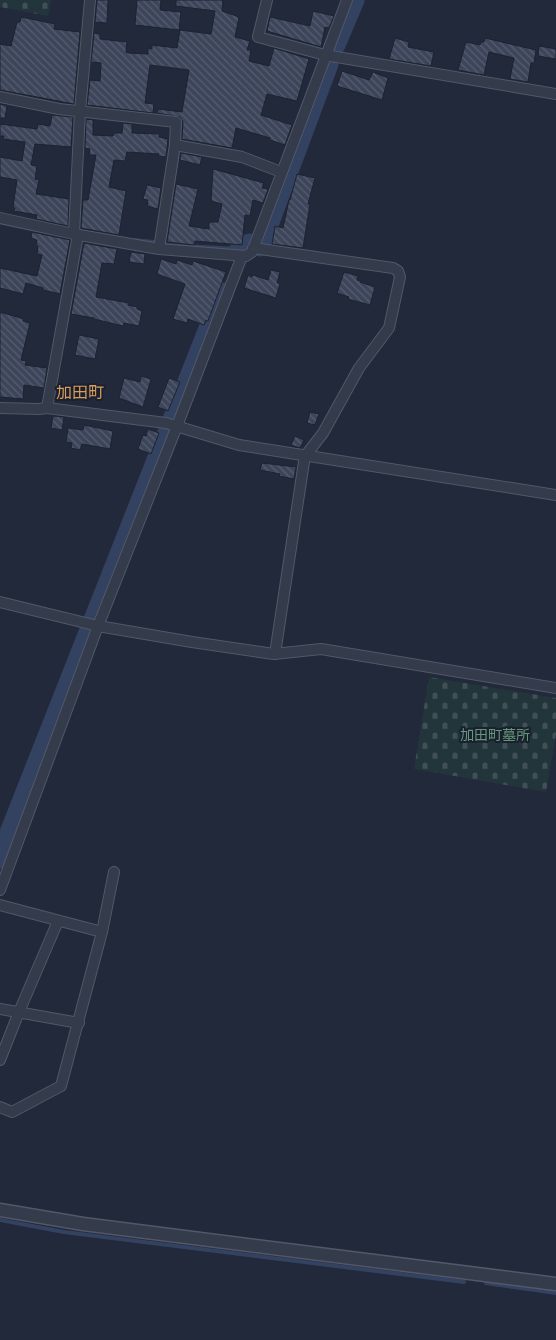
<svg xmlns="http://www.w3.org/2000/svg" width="556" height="1340" font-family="'Space Grotesk','Noto Sans JP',sans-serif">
  <defs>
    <pattern id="cemetery-stones" width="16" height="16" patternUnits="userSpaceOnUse" patternTransform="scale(1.25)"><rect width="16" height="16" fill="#22353b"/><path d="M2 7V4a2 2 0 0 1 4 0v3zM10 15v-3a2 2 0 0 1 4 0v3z" fill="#405056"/></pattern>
    <pattern id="building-back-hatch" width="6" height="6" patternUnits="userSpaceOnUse" patternTransform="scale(1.25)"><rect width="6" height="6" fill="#3c455a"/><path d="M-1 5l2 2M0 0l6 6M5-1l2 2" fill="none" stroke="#565e70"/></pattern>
  </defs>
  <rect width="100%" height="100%" fill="#21293a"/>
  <g fill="url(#cemetery-stones)">
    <path d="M0 0H51L48 16 0 7Z"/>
    <path d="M429 677 556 698V734L546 792 414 769Z"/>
  </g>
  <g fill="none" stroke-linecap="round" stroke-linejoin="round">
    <g stroke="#344262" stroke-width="4">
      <path d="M134 240 154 242"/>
      <path d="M166 245 237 249 242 247"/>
      <path d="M0 1220 64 1232 464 1282"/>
      <path d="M486 1283 556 1293"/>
    </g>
    <g stroke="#344262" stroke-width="21">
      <path d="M335 45 354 0"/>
      <path d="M260 246 328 64"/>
      <path d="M240 249 250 244"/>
      <path d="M0 858 223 293"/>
    </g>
  </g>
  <g fill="url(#building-back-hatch)" stroke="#1c2231">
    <path d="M97 0H108L107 23 95 22Z"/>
    <path d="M137 0H161L160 10 181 12 179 30 135 25Z"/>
    <path d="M176 0H223L222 11 239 17 235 37 250 41 247 50H251L249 61 269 66 274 48 309 59 297 101 267 94 261 115 292 125 285 145 270 140V138L236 128 232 148 182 139 183 122 180 117 157 113 158 109 182 112 189 70 150 65 145 103 154 104 153 113 87 105 90 80 100 81 101 63 91 62 94 33 100 34V39L127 42 126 52 128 53 148 54V48L152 49V45L177 48 180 30 211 34 215 11 176 6Z"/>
    <path d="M313 11 334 16 329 28 325 27 321 47 267 31 270 17 310 26Z"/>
    <path d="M21 17 55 24 54 29 80 32 74 104 0 90V44L11 46 17 22H20Z"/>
    <path d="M395 38 409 42 408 47 434 52 431 66 389 59Z"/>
    <path d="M485 38 536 50 534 63H531L528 82 510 79 514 58 489 52 484 75 458 70 466 42 480 45 481 42H484Z"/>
    <path d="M539 46 556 49V59L538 56Z"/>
    <path d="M342 71 369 80 373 72 388 78 382 100 337 86Z"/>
    <path d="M0 104 7 106 5 118H0Z"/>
    <path d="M52 115 73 117 71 147 35 144 31 165 37 166 35 179 39 180 36 194 69 199 68 226 36 219 37 215 14 211 15 208 13 207 17 180 0 177V157L22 161 25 142 3 139 4 136H0V124L37 129 38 124 50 126Z"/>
    <path d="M86 119 93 120V135L113 136 114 133H122L123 123 132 124V133L159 134V137L168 139 166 157 158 156 159 154 127 152 125 161 114 160 109 187 126 191 119 235 81 228 83 200H88L96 155H89L90 149 85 148Z"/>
    <path d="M181 153 202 157 200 165 180 160Z"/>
    <path d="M213 169 264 183 262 188 268 189 263 203 253 200 250 216 245 215 242 245 195 241 194 245 167 242 176 184 198 189 189 226 209 229V222H218L222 204 211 201Z"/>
    <path d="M297 174 315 178 308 204H310L303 248 272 244 275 226 283 228 289 200H290Z"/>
    <path d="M147 185 161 188 158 209 147 206 148 200 143 199Z"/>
    <path d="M32 232 70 240 60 294 43 290V288L26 283 23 294 0 288V268L37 276 42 255 37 254 38 246 36 245 37 240 31 238Z"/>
    <path d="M84 243 117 249 114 264 102 263 96 297 129 303 128 305 137 307V309L142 311 139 326 124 323 123 326 94 319V318L71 314Z"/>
    <path d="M131 252 145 254 144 264 129 262Z"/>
    <path d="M161 259 176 264 177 260 192 265 193 261 226 272 208 321 206 320 204 325 188 319 187 323 173 319 185 284 157 274Z"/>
    <path d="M271 270 280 272 277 283H280L276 298 244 288 248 275 252 277 253 275 268 280Z"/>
    <path d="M344 272 358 276 357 280 361 281 360 282 375 287 370 305 348 299 349 297 337 293Z"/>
    <path d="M0 312 24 319 23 321 30 323 21 360 26 361 25 365 47 368 44 388 24 385 23 399 0 397Z"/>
    <path d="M79 335 99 339 95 359 75 355Z"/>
    <path d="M141 376 151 379 143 407 119 398 124 378 140 382Z"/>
    <path d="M169 378 180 382 168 411 158 407Z"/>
    <path d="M310 412 319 414 315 425 307 423Z"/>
    <path d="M53 416 64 417 62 430 51 428Z"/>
    <path d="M84 425 113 431 110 449 82 444 80 450 71 448 72 443 66 442 68 428 83 430Z"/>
    <path d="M148 429 159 433 151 454 138 449 143 435 146 436Z"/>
    <path d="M295 436 304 440 300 448 291 445Z"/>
    <path d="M262 463 296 467 294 479 279 476 280 474 260 470Z"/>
  </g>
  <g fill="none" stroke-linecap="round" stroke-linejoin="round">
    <defs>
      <g id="minor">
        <path d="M267 0 258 37 325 55 556 94"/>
        <path d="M0 97 59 109 176 122 175 145 242 157 281 172"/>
        <path d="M0 218 74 234 159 249 246 256 252 252 347 0"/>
        <path d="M74 234 80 111 90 0"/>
        <path d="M253 248 393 268 398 271 400 277 389 328 359 368 323 433 306 455"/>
        <path d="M159 249 175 145"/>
        <path d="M0 408 39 409 47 408 166 423 239 445 556 495"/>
        <path d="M47 408 78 235"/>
        <path d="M0 602 98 626 192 642 274 654 321 649 556 688"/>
        <path d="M275 654 305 455"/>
        <path d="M0 890 98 626 177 426 242 256"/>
        <path d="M0 905 102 932"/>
        <path d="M0 1009 79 1023"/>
        <path d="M0 1060 19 1012 58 921"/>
        <path d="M0 1107 12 1112 61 1086 102 932 114 872"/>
      </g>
      <path id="tertiary" d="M0 1210 83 1224 556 1284"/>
    </defs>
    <use href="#minor" stroke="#525868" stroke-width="12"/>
    <use href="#tertiary" stroke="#525868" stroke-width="15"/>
    <use href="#minor" stroke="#343b4a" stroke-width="10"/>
    <use href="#tertiary" stroke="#343b4a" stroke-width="12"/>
  </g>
  <g text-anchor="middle" stroke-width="4" stroke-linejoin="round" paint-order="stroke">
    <g font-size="14" fill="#659876" stroke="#1a202f">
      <text x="495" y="740">加田町墓所</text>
    </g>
    <g font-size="16" fill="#d79d5a" stroke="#1a202f">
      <text x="80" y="398">加田町</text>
    </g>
  </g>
</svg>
